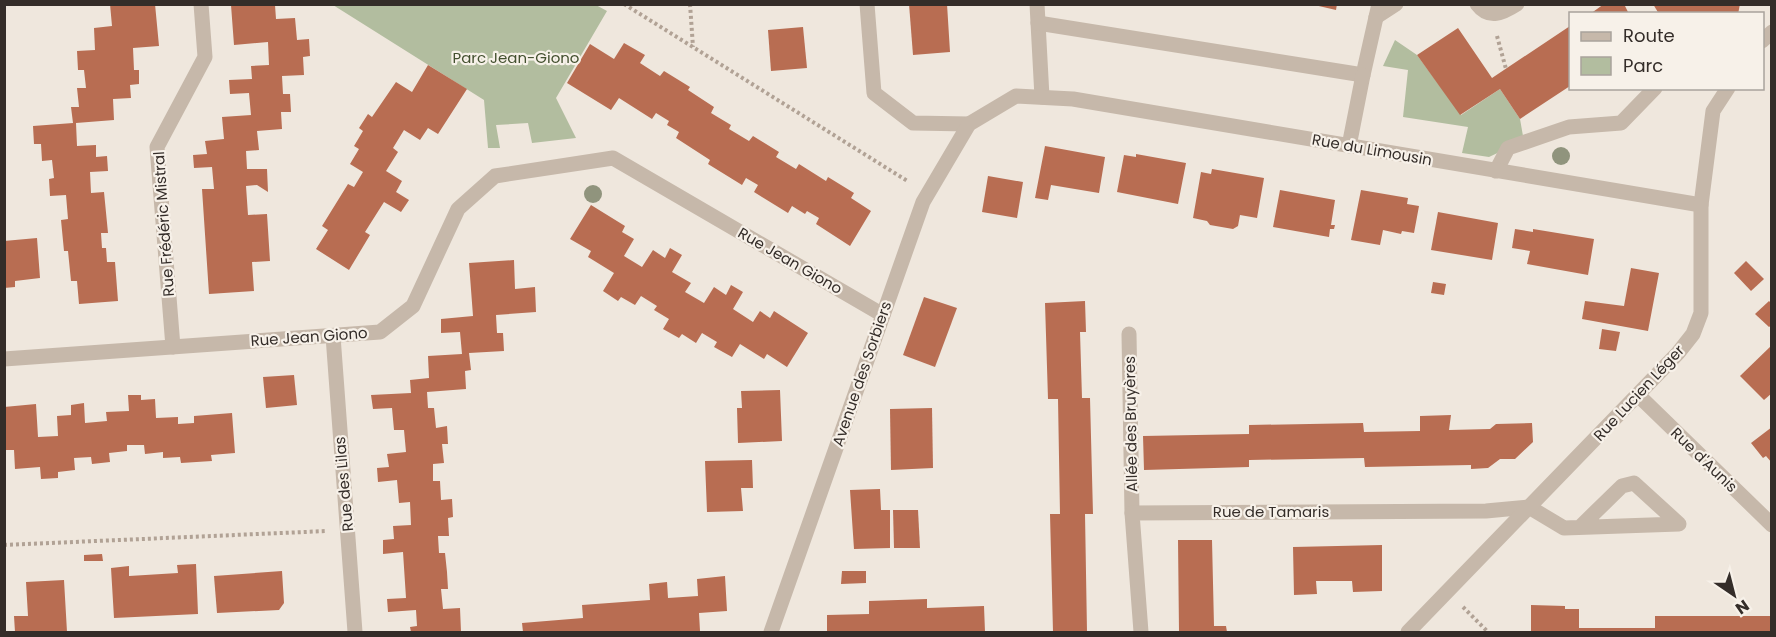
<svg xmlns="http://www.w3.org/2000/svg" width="1776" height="637" font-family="Poppins,sans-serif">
  <rect width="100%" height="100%" fill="#efe7dd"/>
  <g fill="#b2bd9f">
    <path d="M333 5H596L607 11 556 98 576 138 532 143 528 123 496 125 500 148H488L484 100Z"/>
    <path d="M1395 40 1417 55 1461 115 1500 89 1520 119 1523 136 1508 148 1489 157 1462 153 1468 127 1403 117 1408 70 1383 66Z"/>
  </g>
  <g fill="#b86d52">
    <path d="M110 4H155L159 46 133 48 134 70H139V84L130 85 131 98 113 99 114 120 76 123 77 146 96 145V157L107 156 108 171 90 172 91 193 104 192 108 233H101L102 248H106L107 262H115L118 301 79 304 77 281H71L68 251H64L61 220 68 219 66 195 50 196 49 179 54 178 52 160 42 161 41 144H34L33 126 73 123 71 107H79L77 88H86L84 70H78L77 51 95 50 94 28 112 26Z"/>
    <path d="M909 4H947L950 52 913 55Z"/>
    <path d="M1310 4H1337L1336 10Z"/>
    <path d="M1604 4H1627L1625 6 1629 14H1590Z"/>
    <path d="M1653 4H1740L1738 14H1659Z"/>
    <path d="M231 5H275L276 19 295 18 297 40 309 39 310 56 303 57 304 75 282 76 283 94H290L291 112H281L282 129 257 131 259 150 246 151 247 169H267L268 192 257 185 246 186 248 215 267 214 270 261 252 262 254 291 209 294 202 189H214L212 167 194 168 193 155 207 154 205 141 224 139 222 117 251 115 249 93 230 94 229 80 252 79 251 66 269 65 268 42 234 45Z"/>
    <path d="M1570 26V86L1520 119 1500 89 1460 115 1417 55 1458 28 1492 78Z"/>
    <path d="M803 27 807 68 771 71 768 30Z"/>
    <path d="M624 43 645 55 640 63 660 76 664 71 690 87 688 90 714 107 711 113 731 125 729 129 749 141 753 136 779 152 776 157 796 169 799 164 826 181 828 177 854 193 851 198 871 211 850 246 816 224 819 218 807 211 805 214 792 206 788 213 754 192 758 185 746 178 742 185 708 164 710 160 676 138 679 132 667 125 669 121 656 113 652 119 619 98 611 110 567 83 590 44 614 59Z"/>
    <path d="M428 65 467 89 438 134 428 128 420 140 404 130 393 148 398 152 386 171 402 181 396 192 409 200 401 212 384 202 365 232 370 235 349 270 316 249 328 230 322 226 348 184 354 187 363 172 350 164 359 149 354 146 363 131 359 128 368 114 372 117 396 82 412 92Z"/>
    <path d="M1045 146 1105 157 1099 193 1051 185 1048 200 1035 198Z"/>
    <path d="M1136 154 1186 163 1178 204 1117 192 1124 155 1136 157Z"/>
    <path d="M1212 169 1264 178 1257 218 1240 215 1238 226 1233 229 1210 225 1207 221 1193 218 1201 172 1211 174Z"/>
    <path d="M988 176 1023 182 1017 218 982 212Z"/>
    <path d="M1280 190 1335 200 1331 225H1335L1334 229H1330L1329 237 1273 227Z"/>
    <path d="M1361 190 1408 198 1407 204 1419 206 1414 233 1402 231 1401 234 1383 230 1380 245 1351 240Z"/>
    <path d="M591 205 625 226 622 232 634 239 624 256 642 267 653 250 665 258 670 248 682 255 672 272 691 283 685 292 704 303 714 287 726 295 731 285 743 292 733 309 753 322 760 311 770 318 774 311 808 333 787 367 767 354 764 359 740 344 732 357 714 347 717 342 702 333 696 343 682 334 679 338 663 329 669 319 654 310 657 306 641 296 635 305 621 297 618 301 603 291 614 273 588 257 591 251 570 239Z"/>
    <path d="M1438 212 1498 223 1492 260 1431 250Z"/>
    <path d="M1515 229 1533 232V229L1594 239 1588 275 1527 264 1530 251 1512 248Z"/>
    <path d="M37 238 40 278 15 281V287L4 288V241Z"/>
    <path d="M514 260 515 289 535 287 536 312 496 315 497 333H503L504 351 469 353 471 370 465 371 466 389 427 392 428 408H434L436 428 447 426 448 444H442L444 463 433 464V481H440L441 500 452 499 453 517 448 518 449 536H438L439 553H445L447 572 448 589H441L443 609 460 608 461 632H411L410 627 417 626 416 610 388 612 387 599 406 598 403 552 383 554V540L394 539 393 526 411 525 410 502 399 503 397 480 378 482 377 468 389 467 387 454 406 452 404 430H394L392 408 373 409 371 395 411 393 410 380 429 378 428 356 462 354 460 332 441 333V319L473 316 469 263Z"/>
    <path d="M1746 261 1764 279 1751 291 1734 273Z"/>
    <path d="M1631 268 1659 273 1648 331 1582 319 1585 301 1624 306Z"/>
    <path d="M1433 282 1446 284 1444 295 1431 293Z"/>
    <path d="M924 297 957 308 935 367 903 355Z"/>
    <path d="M1085 301 1086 332H1080L1082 398H1090L1093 514H1085L1087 632H1053L1050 514H1060L1058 399H1048L1045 303Z"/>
    <path d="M1769 301 1772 304V325L1769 327 1755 314Z"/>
    <path d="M1602 329 1620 332 1616 351 1599 349Z"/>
    <path d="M1772 345V393L1764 400 1740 376Z"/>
    <path d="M294 375 297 405 266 408 263 377Z"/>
    <path d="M780 390 782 441 738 443 737 408H742L741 391Z"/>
    <path d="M128 395H141V400L155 399 156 418 178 417V424L194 423V416L232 413 235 453 211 455 212 461 181 463 180 457 163 458V452L145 454 144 445H127V451L109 453 110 462 92 464 91 457 74 458 75 470 58 472V478L41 479 40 467 15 469 14 450H4V407L36 404 38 437 58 436 57 416 71 415V405L84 403 85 423 107 421 106 412 129 411Z"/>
    <path d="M932 408 933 468 891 470 890 409Z"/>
    <path d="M1451 415 1449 430 1490 429 1496 424 1532 423 1533 442 1515 459H1500L1488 468 1471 469V465L1365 467 1364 458 1249 460V467L1144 470 1143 436 1249 434V425L1363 423 1364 432 1420 431V416Z"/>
    <path d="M1772 427V463L1766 456 1763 458 1751 443Z"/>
    <path d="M752 460 753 488H741L743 511 707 512 705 461Z"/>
    <path d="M880 489 881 510H890V548L854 549 850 490Z"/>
    <path d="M893 510H918L920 548H894Z"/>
    <path d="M1178 540H1212L1214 626H1226L1227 632H1179Z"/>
    <path d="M1382 545V591L1353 592 1352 581H1316L1317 594 1294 595 1293 547Z"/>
    <path d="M102 554 103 561H84V555Z"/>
    <path d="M196 564 198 614 114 618 111 568 129 566V576L178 573 177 565Z"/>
    <path d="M282 571 284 603 279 610 217 613 214 576Z"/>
    <path d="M842 571H866V583L841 584Z"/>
    <path d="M725 576 727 611 699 613 700 631 523 632 522 623 583 618 582 605 650 600 649 584 667 582 668 598 698 596 697 579Z"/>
    <path d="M64 580 67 632H15L14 616H28L26 582Z"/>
    <path d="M927 599V608L984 606 985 632H827V615L869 614V601Z"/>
    <path d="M1531 605 1565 606V609H1579V628H1655V616H1772V632H1531Z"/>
  </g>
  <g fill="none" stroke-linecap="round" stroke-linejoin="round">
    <g stroke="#b1a295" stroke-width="4" stroke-dasharray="3 3" stroke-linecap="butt">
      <path d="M624 4 909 182"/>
      <path d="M690 4 693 47"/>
      <path d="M1497 36 1506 69"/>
      <path d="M4 545 327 531"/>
      <path d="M1463 607 1488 632"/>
    </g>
    <g stroke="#c6b8aa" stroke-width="15">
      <path d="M867 4 874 93 913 123 969 124"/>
      <path d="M1037 4 1042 97"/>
      <path d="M1477 4C1489 20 1503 13 1517 4"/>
      <path d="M1376 17 1396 4"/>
      <path d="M1038 23 1363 75 1379 4"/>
      <path d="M1762 41 1772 32"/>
      <path d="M1349 146 1363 75"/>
      <path d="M1496 171 1508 148 1569 127 1621 123 1655 88"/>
      <path d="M1129 334 1132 513"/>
      <path d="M333 336 355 632"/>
      <path d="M173 347 157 147 205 57 201 4"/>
      <path d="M4 359 380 332 413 306 458 209 495 176 613 158 883 315"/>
      <path d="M1638 395 1772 525"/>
      <path d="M771 632 923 202 969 124 1016 96 1073 99 1701 205"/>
      <path d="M1141 632 1132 513 1486 511 1529 507 1564 528 1679 524 1634 483 1622 486 1580 527"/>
      <path d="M1408 632 1678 353 1693 334 1701 313V205L1713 111 1728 88"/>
    </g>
  </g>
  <g fill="#90947d">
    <circle cx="1561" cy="156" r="9"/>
    <circle cx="593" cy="194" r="9"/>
  </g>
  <g text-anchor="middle" stroke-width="4.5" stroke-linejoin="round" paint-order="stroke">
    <g font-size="15" fill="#43502f" stroke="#f7f1e9">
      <text x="516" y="63">Parc Jean-Giono</text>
    </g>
    <g font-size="15" fill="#342d29" stroke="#f7f1e9">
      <text transform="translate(1372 150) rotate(10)" y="5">Rue du Limousin</text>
      <text transform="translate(164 224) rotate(-94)" y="5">Rue Frédéric Mistral</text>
      <text transform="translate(790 261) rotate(30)" y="5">Rue Jean Giono</text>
      <text transform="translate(309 337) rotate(-4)" y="5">Rue Jean Giono</text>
      <text transform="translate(862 374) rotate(-71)" y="5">Avenue des Sorbiers</text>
      <text transform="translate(1639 393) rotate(-47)" y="5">Rue Lucien Léger</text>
      <text transform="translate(1131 424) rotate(-91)" y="5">Allée des Bruyères</text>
      <text transform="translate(1704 460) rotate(44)" y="5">Rue d'Aunis</text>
      <text transform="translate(344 484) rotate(-95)" y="5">Rue des Lilas</text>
      <text x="1271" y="517">Rue de Tamaris</text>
    </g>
  </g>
  <rect width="1776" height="637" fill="none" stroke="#342d29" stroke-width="12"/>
  <rect x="1569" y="12" width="195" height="78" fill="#f7f1e9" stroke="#a9a39c" stroke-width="1.5"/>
  <rect x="1581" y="32" width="30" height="9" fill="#c6b8aa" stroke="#a9a39c" stroke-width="1.5"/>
  <text x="1623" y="42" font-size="18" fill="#342d29">Route</text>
  <rect x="1581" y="57" width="30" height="18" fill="#b2bd9f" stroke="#a9a39c" stroke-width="1.5"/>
  <text x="1623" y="72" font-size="18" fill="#342d29">Parc</text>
  <g transform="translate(1734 595) rotate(145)" stroke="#f7f1e9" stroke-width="4.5" paint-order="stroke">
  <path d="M0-4.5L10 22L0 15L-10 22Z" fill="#342d29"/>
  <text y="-9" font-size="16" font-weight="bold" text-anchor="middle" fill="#342d29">N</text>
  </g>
</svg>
